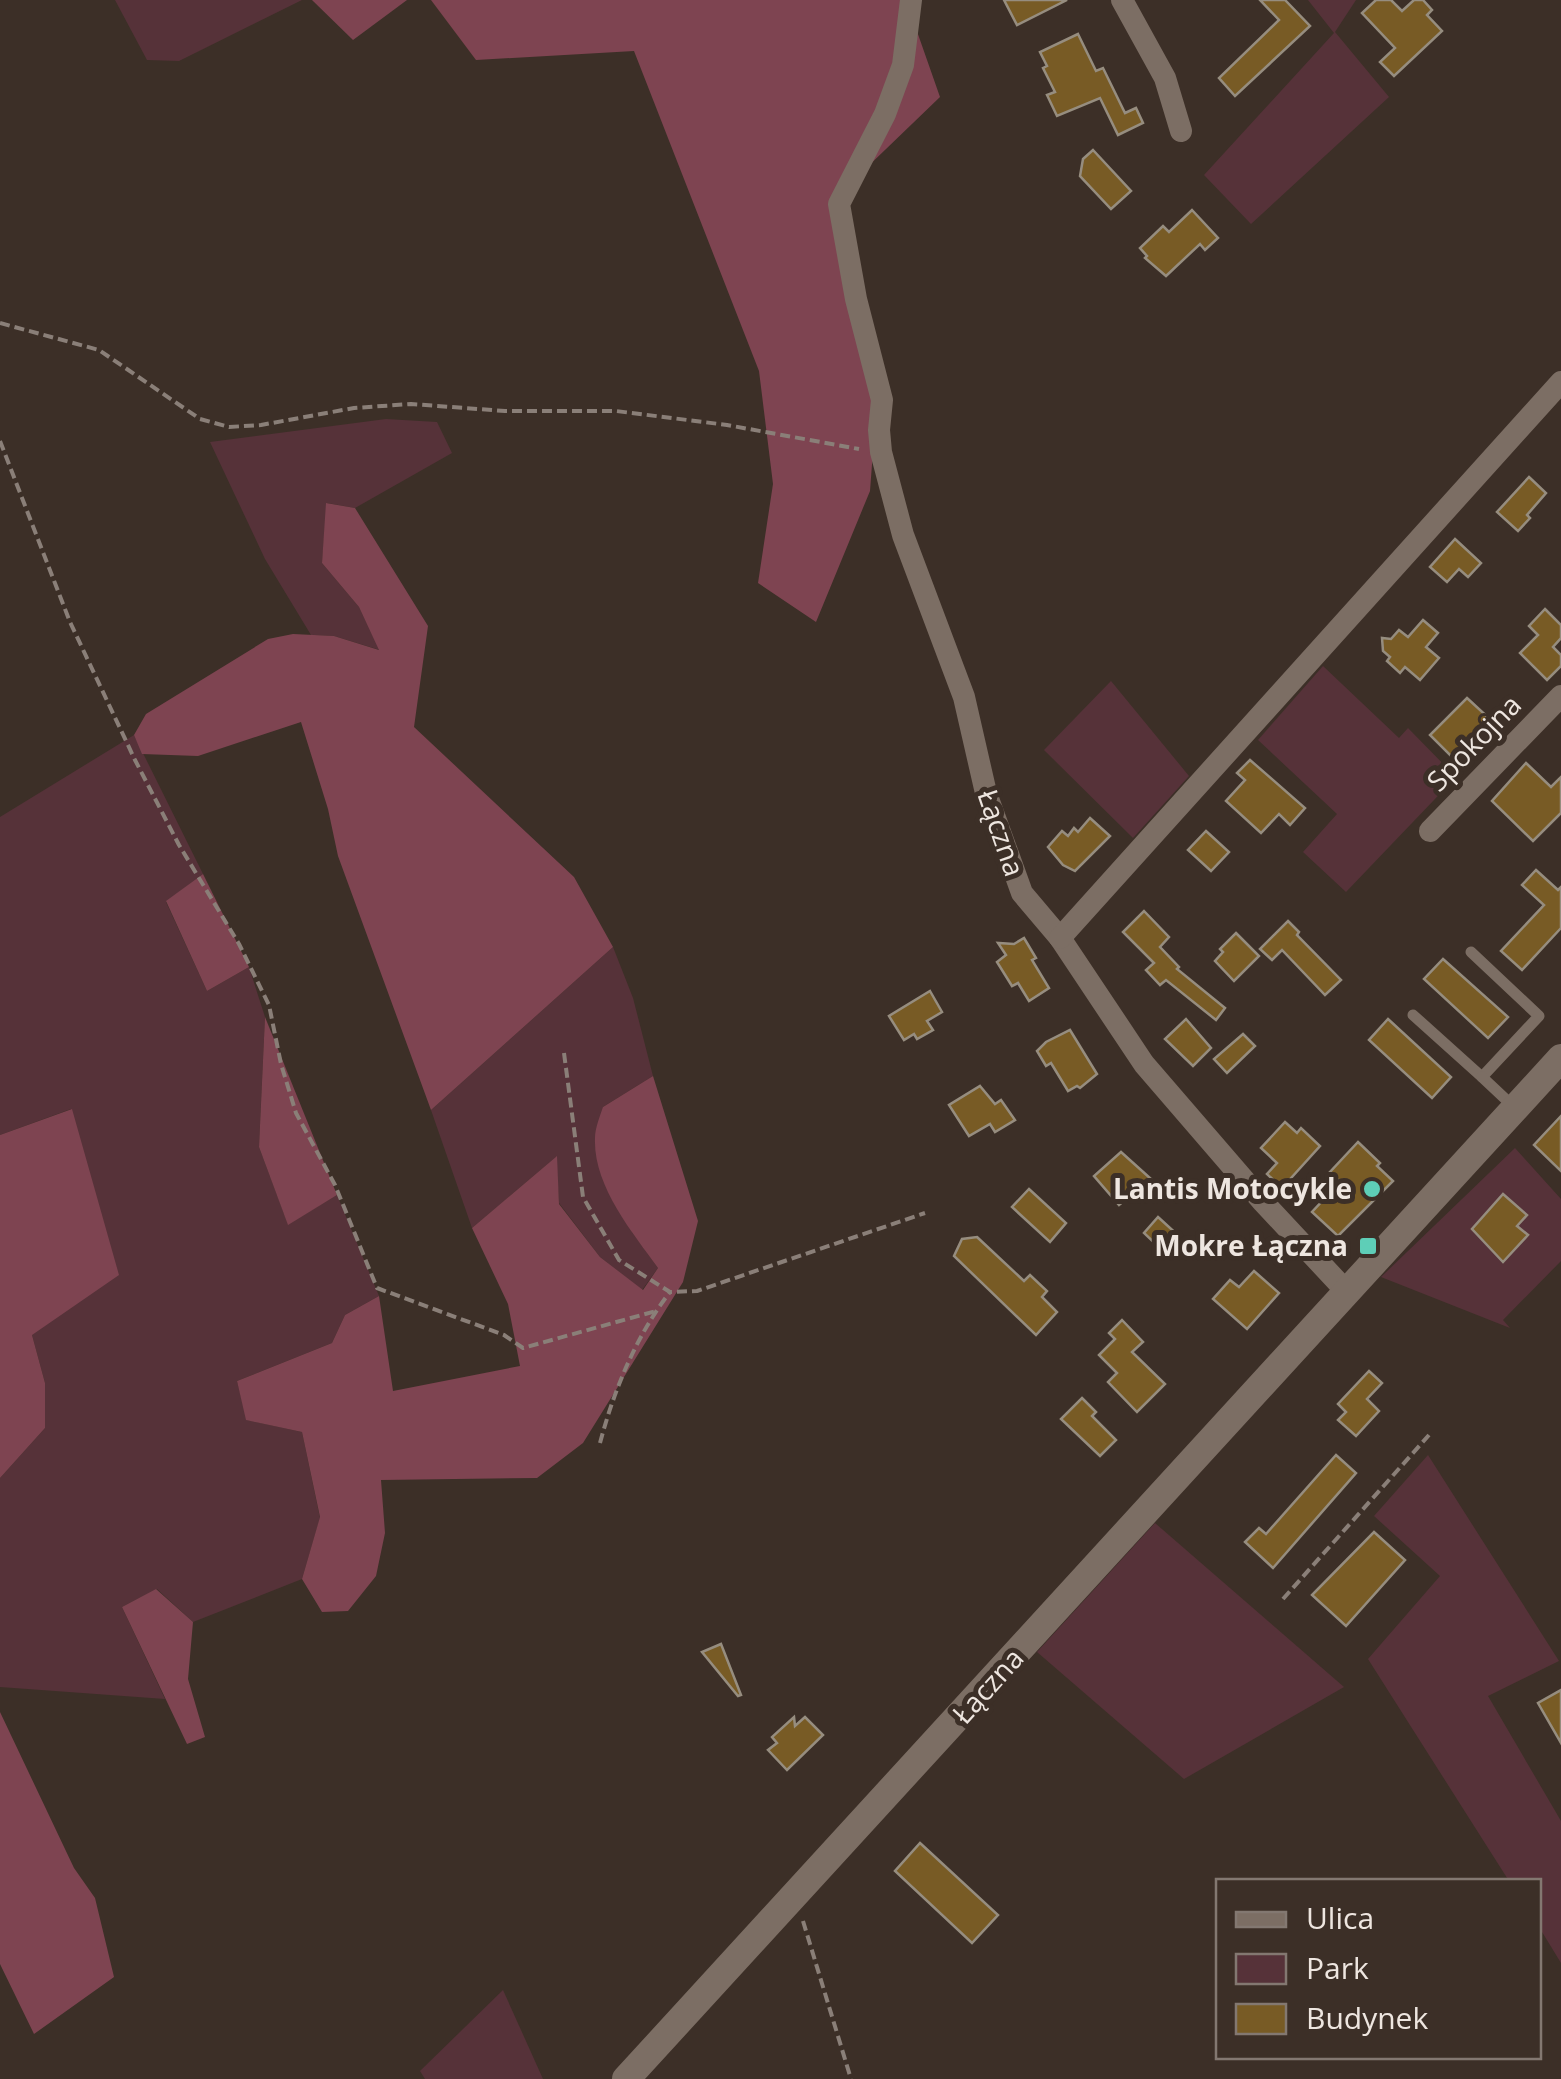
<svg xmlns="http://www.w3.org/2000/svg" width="1561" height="2079" font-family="'Open Sans',sans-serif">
  <rect width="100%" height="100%" fill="#3c2f27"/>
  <g fill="#563239">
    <path d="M115 0H302L179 61 147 60Z"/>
    <path d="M1308 0H1356L1335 32 1389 97 1251 224 1204 175 1334 33Z"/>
    <path d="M386 419 437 422 452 453 355 508 327 503 322 563 359 607 380 650 334 636 311 635 265 559 210 442Z"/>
    <path d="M1323 666 1399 738 1408 728 1456 777 1346 892 1303 852 1337 814 1258 740Z"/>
    <path d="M1111 681 1189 776 1133 838 1044 750Z"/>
    <path d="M134 735 203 874 166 902 207 991 249 967 265 1017 259 1147 288 1224 337 1195 379 1296 345 1315 332 1343 237 1381 247 1420 302 1432 320 1518 302 1579 193 1622 157 1589 122 1607 165 1699 0 1687V1478L45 1428V1383L32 1335 71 1109 0 1135V817Z"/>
    <path d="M613 947 633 998 653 1076 603 1107 632 1232 658 1268 642 1290 600 1257 559 1203 556 1157 472 1228 431 1110Z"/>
    <path d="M1515 1148 1561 1199V1261L1503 1320 1510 1328 1381 1277Z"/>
    <path d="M1428 1455 1559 1661 1488 1696 1561 1821V1963L1539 1927 1538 1882 1509 1881 1368 1659 1440 1576 1374 1516Z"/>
    <path d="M1155 1523 1344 1687 1184 1779 1037 1652Z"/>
    <path d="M503 1990 543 2079H425L420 2071Z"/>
  </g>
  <g fill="#7e4451">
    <path d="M312 0H407L353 40Z"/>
    <path d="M431 0H906L940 97 832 201 880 357 870 491 816 622 758 583 773 484 759 371 634 51 476 60Z"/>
    <path d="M326 503 355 508 428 626 414 727 574 877 613 947 431 1110 338 856 328 809 301 722 198 756 142 754 134 735 146 714 268 639 293 634 334 636 379 650 359 607 322 563Z"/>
    <path d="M203 874 249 967 207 991 166 901Z"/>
    <path d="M265 1017 337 1195 288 1225 259 1147Z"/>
    <path d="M653 1076 698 1221 683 1282 583 1443 537 1478 381 1480 385 1533 376 1576 348 1611 322 1612 302 1579 320 1517 302 1432 246 1420 237 1381 332 1343 345 1315 379 1296 393 1391 520 1366 508 1304 472 1228 557 1156 559 1204 600 1257 643 1290 658 1268C632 1232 593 1185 595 1138 595 1128 600 1116 603 1107Z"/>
    <path d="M72 1109 119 1275 32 1335 45 1383V1428L0 1478V1135Z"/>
    <path d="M156 1589 193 1622 188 1679 205 1737 187 1744 122 1607Z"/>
    <path d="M0 1712 74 1868 95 1898 114 1977 34 2034 0 1964Z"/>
  </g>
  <g fill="#785b25" stroke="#968d7f" stroke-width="2.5">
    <path d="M1004 0H1067L1017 25Z"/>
    <path d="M1260 0H1285L1310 26 1235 96 1219 78 1279 20Z"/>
    <path d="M1376 0H1391L1402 11 1414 0H1423L1432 10 1427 15 1442 31 1394 76 1380 62 1395 48 1362 13Z"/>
    <path d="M1078 34 1096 71 1103 68 1125 113 1136 108 1143 123 1118 135 1100 98 1057 116 1047 95 1055 92 1043 68 1047 66 1040 52Z"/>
    <path d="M1093 150 1131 191 1111 209 1080 176 1083 159Z"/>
    <path d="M1192 210 1218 238 1205 250 1200 244 1166 276 1145 258 1147 256 1140 248 1163 226 1169 232Z"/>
    <path d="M1529 477 1546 493 1527 515 1530 518 1518 531 1497 512Z"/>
    <path d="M1455 539 1481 563 1468 577 1459 569 1447 582 1430 567Z"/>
    <path d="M1545 609 1561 625V638L1553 647 1561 655V666L1547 680 1520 653 1538 635 1529 626Z"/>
    <path d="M1423 620 1438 633 1426 647 1439 658 1420 680 1405 667 1400 673 1387 661 1390 657 1383 651 1382 638 1391 639 1399 630 1408 637Z"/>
    <path d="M1467 698 1492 721 1482 731 1486 735 1468 753 1465 749 1455 760 1430 735Z"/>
    <path d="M1250 760 1305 808 1290 825 1279 814 1261 833 1226 801 1245 780 1237 773Z"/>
    <path d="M1526 763 1551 787 1561 777V813L1533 841 1492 801Z"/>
    <path d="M1090 818 1110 836 1075 871 1063 865 1048 847 1062 831 1068 836 1074 828 1078 832Z"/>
    <path d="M1206 831 1229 852 1211 871 1188 850Z"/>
    <path d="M1536 870 1558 890 1561 887V928L1522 970 1501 951 1544 905 1522 885Z"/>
    <path d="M1144 911 1169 937 1160 947 1179 967 1177 969 1225 1008 1216 1020 1166 980 1160 985 1146 970 1154 963 1123 932Z"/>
    <path d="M1288 921 1299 932 1297 935 1341 980 1325 995 1282 950 1272 960 1260 949Z"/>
    <path d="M1236 933 1259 956 1234 981 1215 961 1223 952 1220 949Z"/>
    <path d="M1024 938 1036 958 1032 960 1049 988 1029 1001 1018 983 1012 986 997 962 1006 955 998 943 1014 944Z"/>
    <path d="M1443 959 1508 1017 1488 1038 1424 979Z"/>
    <path d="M930 991 942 1012 927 1021 933 1030 917 1039 914 1034 904 1040 889 1016Z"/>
    <path d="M1186 1019 1211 1048 1193 1066 1165 1039Z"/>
    <path d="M1388 1019 1451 1077 1432 1098 1369 1040Z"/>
    <path d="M1070 1030 1097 1074 1080 1088 1077 1086 1068 1091 1051 1063 1046 1066 1037 1051 1046 1042Z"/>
    <path d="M1243 1034 1255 1046 1227 1073 1214 1059Z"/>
    <path d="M980 1086 995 1104 1001 1100 1015 1120 995 1132 990 1124 969 1136 949 1105Z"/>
    <path d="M1561 1116V1171L1534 1145Z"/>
    <path d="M1285 1122 1297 1133 1301 1128 1320 1146 1282 1188 1267 1174 1277 1163 1261 1148Z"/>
    <path d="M1358 1142 1380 1163 1377 1166 1393 1181 1338 1236 1312 1212 1340 1182 1330 1172Z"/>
    <path d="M1121 1152 1151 1179 1119 1205 1094 1176Z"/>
    <path d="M1029 1189 1066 1223 1050 1242 1012 1207Z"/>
    <path d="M1503 1194 1527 1215 1517 1226 1528 1235 1503 1262 1472 1229Z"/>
    <path d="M1158 1217 1180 1237 1165 1253 1144 1233Z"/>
    <path d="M977 1237 1024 1281 1030 1275 1047 1291 1042 1297 1057 1312 1036 1335 954 1256 962 1239Z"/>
    <path d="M1254 1271 1279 1293 1247 1329 1213 1299 1230 1280 1239 1287Z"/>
    <path d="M1122 1320 1143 1342 1132 1352 1165 1384 1137 1412 1108 1382 1117 1373 1099 1355 1115 1339 1109 1333Z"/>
    <path d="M1369 1371 1382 1383 1367 1399 1379 1411 1356 1436 1338 1420 1346 1412 1338 1404Z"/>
    <path d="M1082 1398 1096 1412 1092 1416 1116 1440 1100 1456 1061 1419Z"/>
    <path d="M1336 1455 1356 1473 1273 1568 1245 1542 1259 1528 1266 1534Z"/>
    <path d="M1374 1532 1405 1560 1346 1626 1312 1595Z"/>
    <path d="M721 1644 741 1695 738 1696 702 1652Z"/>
    <path d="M1561 1690V1743L1538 1703Z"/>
    <path d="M794 1717 795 1726 805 1717 823 1735 787 1770 768 1750 777 1743 772 1737Z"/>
    <path d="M920 1843 998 1915 972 1943 895 1871Z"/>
  </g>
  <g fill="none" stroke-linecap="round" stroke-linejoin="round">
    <g stroke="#8a7f78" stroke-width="4" stroke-dasharray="10 5" stroke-linecap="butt">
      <path d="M0 323 99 350 200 419 229 427 261 425 354 408 411 404 505 411H616L727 425 859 449"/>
      <path d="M0 441 70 622 135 760 179 845 239 944 269 1005 281 1064 296 1113 335 1185 377 1288 504 1335 523 1348 656 1311"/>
      <path d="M564 1053 583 1197 619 1260 670 1292 697 1291 925 1213"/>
      <path d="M600 1443C614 1390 636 1336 670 1292"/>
      <path d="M1283 1599 1429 1435"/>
      <path d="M803 1921 851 2079"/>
    </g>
    <g stroke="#7c6e64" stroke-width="11">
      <path d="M1413 1015 1482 1077 1539 1016 1471 952"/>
      <path d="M1482 1077 1515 1108"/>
    </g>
    <g stroke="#7c6e64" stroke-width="22">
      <path d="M911 0 903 65 885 114 839 204 856 299 882 400 879 430 881 452 903 535 964 697 986 793 1022 893 1060 938 1144 1064 1263 1202 1347 1292"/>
      <path d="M1122 0 1165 78 1181 131"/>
      <path d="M1430 831 1561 696"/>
      <path d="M1060 938 1561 382"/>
    </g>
    <path stroke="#7c6e64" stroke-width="28" d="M626 2079 1561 1058"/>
  </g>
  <g fill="#5eceb7" stroke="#3c2f27" stroke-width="4">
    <circle cx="1372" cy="1189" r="10"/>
    <rect x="1358" y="1236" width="20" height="20" rx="5"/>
  </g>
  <g text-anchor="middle" stroke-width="10" stroke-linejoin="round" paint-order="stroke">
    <g font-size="28" fill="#eee6e0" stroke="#3c2f27">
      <text transform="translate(1474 743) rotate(-46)" y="10">Spokojna</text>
      <text transform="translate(1001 833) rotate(71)" y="10">Łączna</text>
      <text transform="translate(988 1686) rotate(-48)" y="10">Łączna</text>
    </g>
    <g font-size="28" font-weight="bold" fill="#eee6e0" stroke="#3c2f27" text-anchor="end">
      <text x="1352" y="1199">Lantis Motocykle</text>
      <text x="1348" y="1256">Mokre Łączna</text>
    </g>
  </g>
  <rect x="1216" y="1879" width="325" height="180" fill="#3c2f27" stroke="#837871" stroke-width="2.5"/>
  <rect x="1236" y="1912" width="50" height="15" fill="#7c6e64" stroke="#837871" stroke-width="2.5"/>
  <text x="1306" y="1929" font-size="30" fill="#eee6e0">Ulica</text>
  <rect x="1236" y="1954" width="50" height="30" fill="#563239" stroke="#837871" stroke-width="2.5"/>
  <text x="1306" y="1979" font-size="30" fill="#eee6e0">Park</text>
  <rect x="1236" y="2004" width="50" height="30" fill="#785b25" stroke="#837871" stroke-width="2.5"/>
  <text x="1306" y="2029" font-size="30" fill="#eee6e0">Budynek</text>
</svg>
